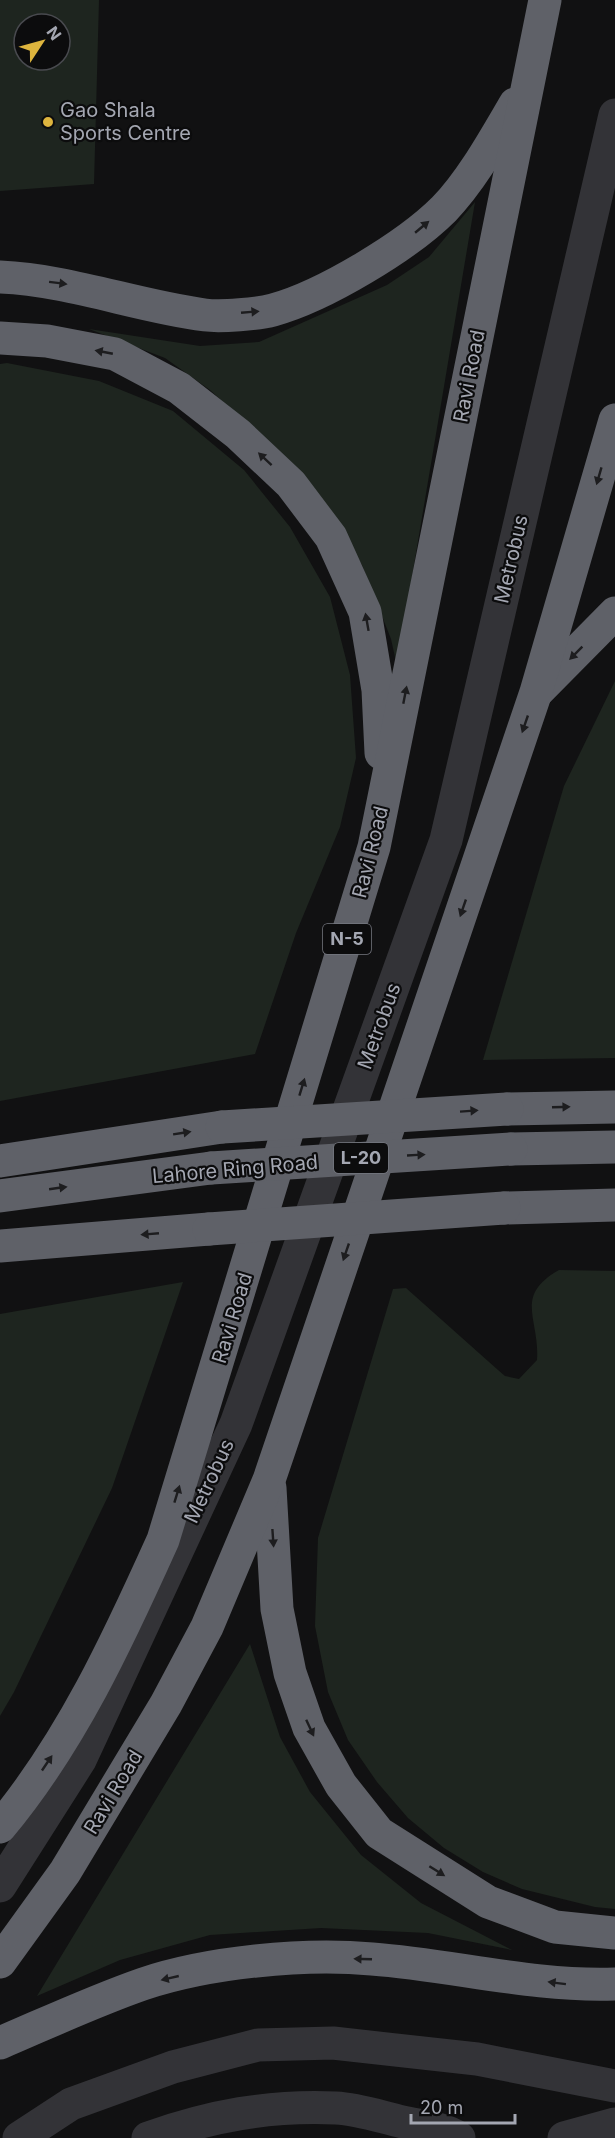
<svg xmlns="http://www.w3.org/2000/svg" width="615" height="2138" font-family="Inter,sans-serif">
  <rect width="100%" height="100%" fill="#111112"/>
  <g fill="#1e251f" fill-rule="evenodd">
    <path d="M0 0H99L94 184 0 191ZM24 24H60V60H24Z"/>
    <path d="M475 202 397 666 391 639 362 565 318 498 266 441 210 390 165 358 89 329 200 346 259 342 387 285 429 257Z"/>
    <path d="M7 363 99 381 173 411 244 470 290 527 330 597 350 675 356 758 340 827 296 933 255 1054 0 1101V364Z"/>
    <path d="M615 681V1058L483 1060 564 786Z"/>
    <path d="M559 1270 615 1271V1909L595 1907 522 1889 483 1872 444 1848 408 1818 377 1782 348 1740 328 1692 315 1626 318 1538 393 1289 406 1288 498 1370 505 1376 519 1379 537 1360C540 1319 513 1296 559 1270Z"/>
    <path d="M183 1282 112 1488 14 1692 0 1716V1314Z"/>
    <path d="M250 1644 280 1737 310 1792 361 1855 421 1903 512 1950 428 1933 321 1928 210 1935 120 1960 37 1996Z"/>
  </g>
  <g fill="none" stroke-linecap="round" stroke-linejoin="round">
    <g stroke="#333337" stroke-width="33">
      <path d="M0 1886 80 1760 236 1424 446 840 615 115"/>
      <path d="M19 2138 71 2104 173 2067 258 2045 333 2043 477 2059 615 2086"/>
      <path d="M148 2138C211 2116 268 2105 336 2108 358 2109 381 2117 403 2122 421 2126 444 2128 459 2138"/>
      <path d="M564 2138 615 2124"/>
    </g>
    <g stroke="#5f6168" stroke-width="33">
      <path d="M0 277C70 280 136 306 205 315 221 317 258 314 273 310 324 296 407 246 444 209 472 180 495 138 515 104"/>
      <path d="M0 338 47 341 115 354 179 388 238 434 291 484 331 537 365 612 378 690 381 753"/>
      <path d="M538 691 615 613"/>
      <path d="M507 1109 615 1107"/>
      <path d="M511 1149 615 1147"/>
      <path d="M0 1161 222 1127"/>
      <path d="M0 1196 211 1168"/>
      <path d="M504 1208 615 1205"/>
      <path d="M0 1246 209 1229"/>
      <path d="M270 1488 277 1609 290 1673 309 1728 341 1785 379 1833 488 1902 555 1927 615 1933"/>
      <path d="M0 1827C71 1742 118 1640 163 1540L374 847 545 0"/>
      <path d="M0 1962 65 1872 166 1704 207 1627 269 1480 536 692 615 420"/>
      <path d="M0 2043C47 2023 94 2001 143 1984 209 1962 302 1953 372 1959 453 1965 533 1987 615 1984"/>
    </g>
    <g stroke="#5f6168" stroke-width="33">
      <path d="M222 1127 507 1109"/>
      <path d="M211 1168 511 1149"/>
      <path d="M209 1229 504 1208"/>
    </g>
  </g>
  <defs><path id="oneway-solid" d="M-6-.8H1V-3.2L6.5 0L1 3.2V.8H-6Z" transform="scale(1.5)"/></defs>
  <g fill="#1d1d1f">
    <use href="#oneway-solid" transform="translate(422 227) rotate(-40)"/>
    <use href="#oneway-solid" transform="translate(58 283) rotate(7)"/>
    <use href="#oneway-solid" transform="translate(250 312) rotate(-5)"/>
    <use href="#oneway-solid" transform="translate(104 352) rotate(-169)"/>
    <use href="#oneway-solid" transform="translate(265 459) rotate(-137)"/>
    <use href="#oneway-solid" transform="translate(599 476) rotate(106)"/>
    <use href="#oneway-solid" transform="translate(367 622) rotate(-100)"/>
    <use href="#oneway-solid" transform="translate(576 653) rotate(135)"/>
    <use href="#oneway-solid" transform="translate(405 695) rotate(-79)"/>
    <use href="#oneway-solid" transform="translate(525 724) rotate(109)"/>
    <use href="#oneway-solid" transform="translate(463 908) rotate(109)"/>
    <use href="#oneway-solid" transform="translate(302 1087) rotate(-73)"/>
    <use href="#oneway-solid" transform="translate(561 1107) rotate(-2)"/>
    <use href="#oneway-solid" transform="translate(469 1111) rotate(-4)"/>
    <use href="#oneway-solid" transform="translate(182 1133) rotate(-9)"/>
    <use href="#oneway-solid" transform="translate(416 1155) rotate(-3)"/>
    <use href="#oneway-solid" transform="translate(58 1188) rotate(-8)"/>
    <use href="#oneway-solid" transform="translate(150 1234) rotate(175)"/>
    <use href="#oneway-solid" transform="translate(346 1252) rotate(109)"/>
    <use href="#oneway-solid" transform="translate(177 1494) rotate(-73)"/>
    <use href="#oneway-solid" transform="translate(273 1538) rotate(86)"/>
    <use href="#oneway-solid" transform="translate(310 1728) rotate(65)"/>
    <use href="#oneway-solid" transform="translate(47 1763) rotate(-56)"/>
    <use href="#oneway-solid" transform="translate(437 1871) rotate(32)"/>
    <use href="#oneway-solid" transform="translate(363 1959) rotate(-178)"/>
    <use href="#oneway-solid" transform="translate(170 1978) rotate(167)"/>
    <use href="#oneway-solid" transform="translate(557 1983) rotate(-173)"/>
  </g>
  <circle fill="#deb53e" stroke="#0c0c0d" stroke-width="2" cx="48" cy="122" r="6"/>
  <g text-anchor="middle" stroke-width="4.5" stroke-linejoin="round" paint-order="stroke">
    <g fill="#0c0c0d" stroke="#767880" stroke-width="1.5">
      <rect x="323" y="924" width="48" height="30" rx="4.5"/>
      <rect x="334" y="1143" width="54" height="30" rx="4.5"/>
    </g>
    <g font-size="18" font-weight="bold" fill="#a4a7b2">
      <text x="347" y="945">N-5</text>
      <text x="361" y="1164">L-20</text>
    </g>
    <g font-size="20" fill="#a4a7b2" stroke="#0c0c0d" text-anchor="start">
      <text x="60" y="117">Gao Shala<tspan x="60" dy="23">Sports Centre</tspan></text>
    </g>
    <g font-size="20" fill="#a4a7b2" stroke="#0c0c0d">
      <text transform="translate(469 376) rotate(-79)" y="7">Ravi Road</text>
      <text transform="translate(511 559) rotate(-77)" y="7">Metrobus</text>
      <text transform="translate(370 852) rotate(-76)" y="7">Ravi Road</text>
      <text transform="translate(379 1026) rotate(-70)" y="7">Metrobus</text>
      <text transform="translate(235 1169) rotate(-5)" y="7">Lahore Ring Road</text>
      <text transform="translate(232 1318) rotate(-73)" y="7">Ravi Road</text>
      <text transform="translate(209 1481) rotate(-65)" y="7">Metrobus</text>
      <text transform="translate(113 1792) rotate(-59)" y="7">Ravi Road</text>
    </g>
  </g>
  <g transform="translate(42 42) rotate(54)"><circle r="28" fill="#0c0c0d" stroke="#494a4f" stroke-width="1.5"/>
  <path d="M0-4.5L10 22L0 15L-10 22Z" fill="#deb53e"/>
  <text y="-9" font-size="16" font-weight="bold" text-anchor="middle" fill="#a4a7b2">N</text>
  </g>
  <path d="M411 2114v9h104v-9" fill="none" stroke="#a4a7b2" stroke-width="3"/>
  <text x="420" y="2114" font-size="18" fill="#a4a7b2" stroke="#0c0c0d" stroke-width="4.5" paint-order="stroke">20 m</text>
</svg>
